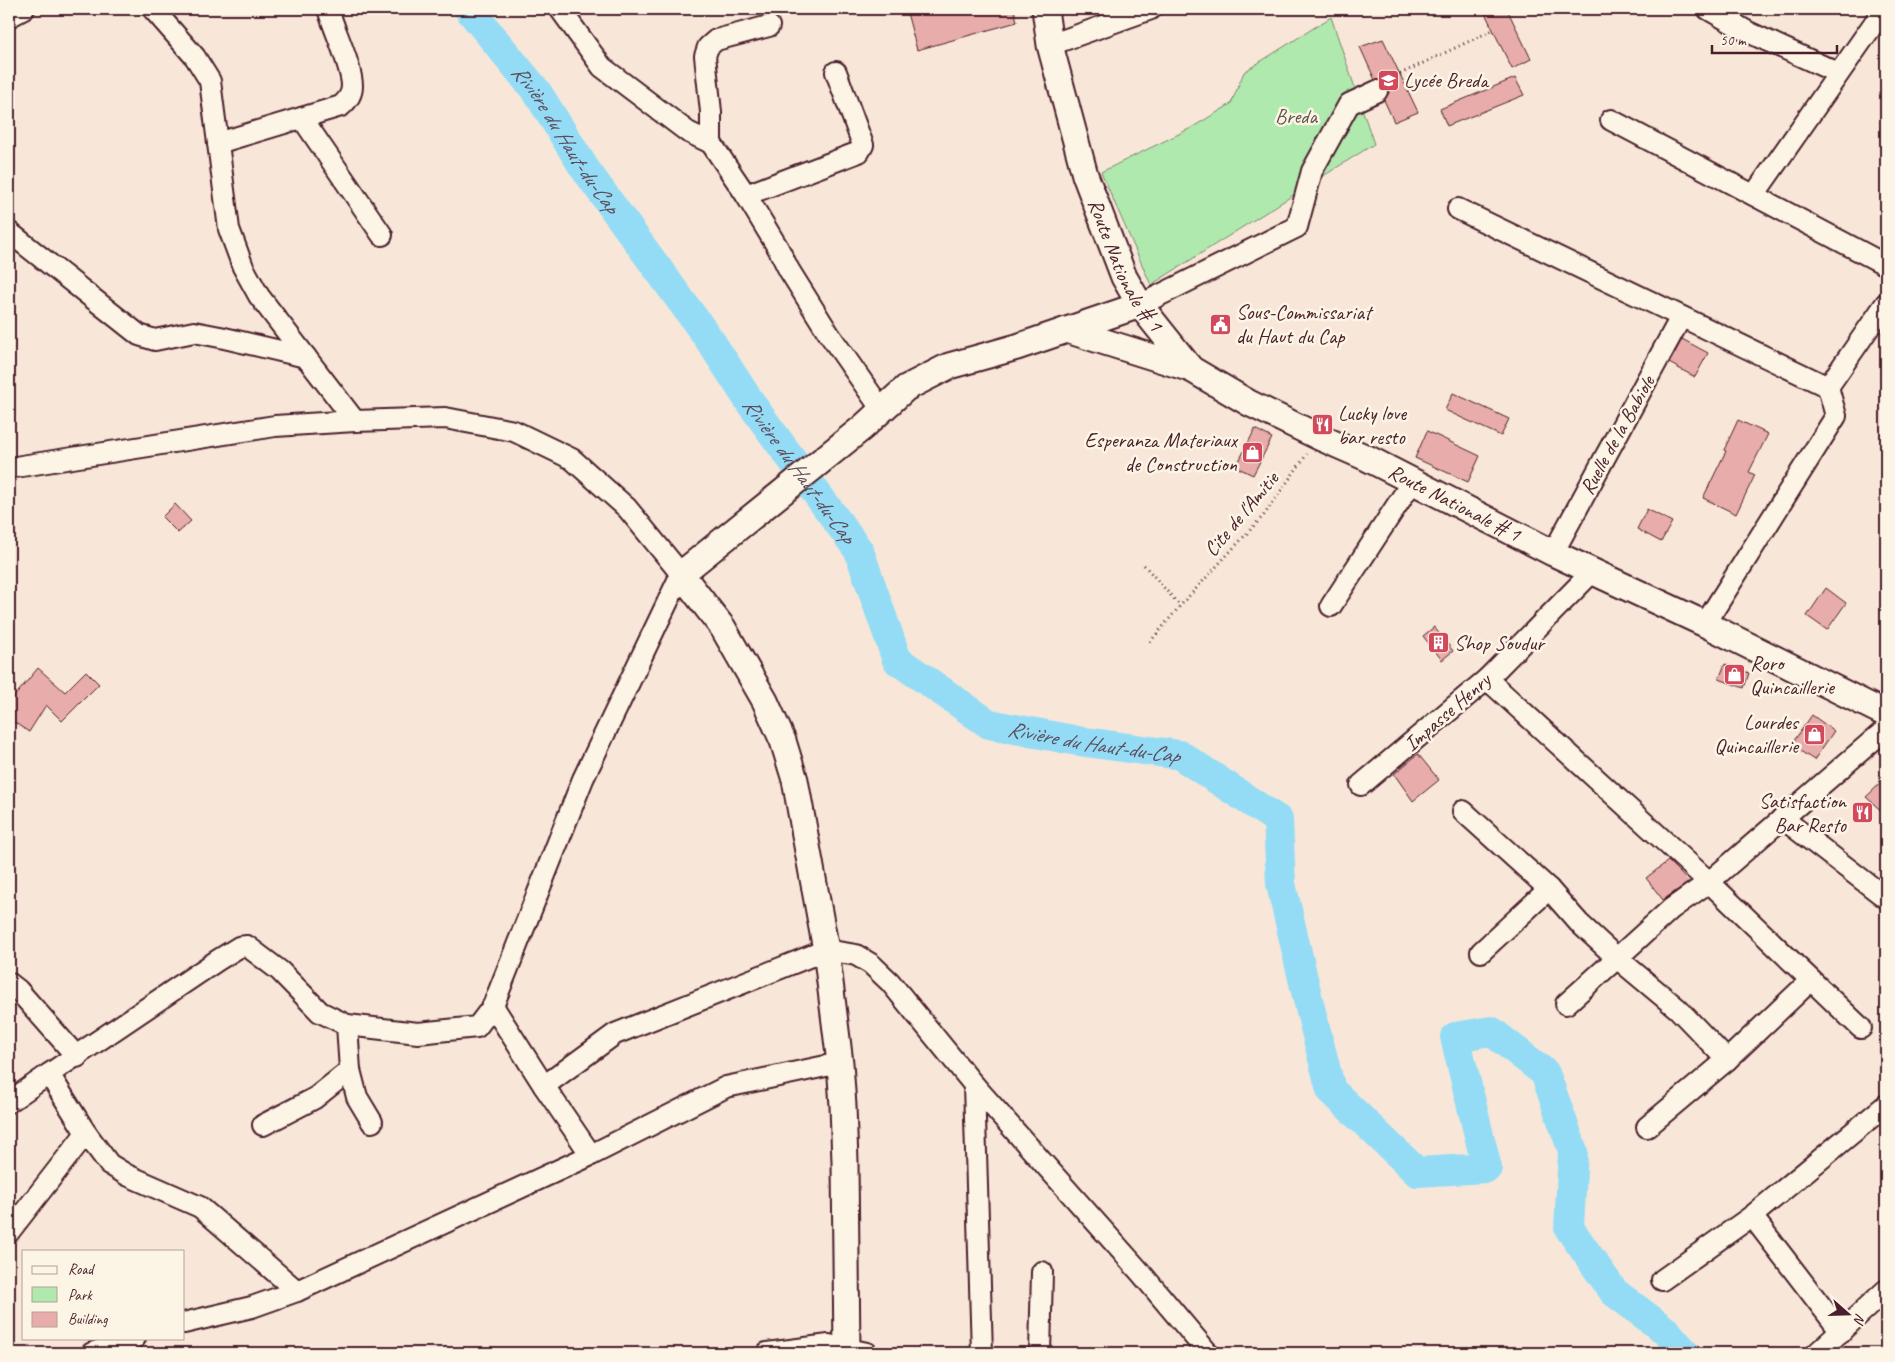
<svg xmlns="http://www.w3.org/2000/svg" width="1895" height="1362" font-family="Caveat,sans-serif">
  <rect width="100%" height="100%" fill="#f8e7d9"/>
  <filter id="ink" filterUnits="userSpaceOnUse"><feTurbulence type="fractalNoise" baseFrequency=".02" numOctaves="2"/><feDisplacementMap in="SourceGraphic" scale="10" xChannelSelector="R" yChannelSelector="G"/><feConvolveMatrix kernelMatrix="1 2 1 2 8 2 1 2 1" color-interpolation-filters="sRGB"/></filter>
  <g filter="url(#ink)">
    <path fill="#afe9ae" stroke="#7c846c" d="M1331 17 1374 144 1151 285 1101 172 1191 128 1231 104 1244 72Z"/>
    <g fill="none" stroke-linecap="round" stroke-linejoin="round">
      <path stroke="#94dcf5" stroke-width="30" id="s1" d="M469 9 537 92 585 169 709 339 752 405 859 551 897 660 989 724 1078 741 1180 755 1278 820 1281 884 1309 1004 1331 1090 1417 1172 1487 1168 1455 1037 1491 1031 1545 1073 1573 1151 1569 1228 1614 1292 1667 1332 1685 1353"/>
    </g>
    <g fill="#e8adaa" stroke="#4a1f2b">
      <path d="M906 9H1014L1017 22 917 50Z"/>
      <path d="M1483 9H1507L1531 59 1512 69Z"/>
      <path d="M1383 39 1418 112 1394 122 1384 100 1389 93 1388 86 1383 81 1375 80 1360 47Z"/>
      <path d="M1515 78 1524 95 1447 126 1440 109Z"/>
      <path d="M1682 339 1708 353 1695 377 1669 363Z"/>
      <path d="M1453 393 1509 419 1501 436 1445 410Z"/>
      <path d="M1738 420 1768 434 1749 472 1755 475 1736 514 1703 498 1726 451 1724 450Z"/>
      <path d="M1255 429 1272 438 1253 475 1236 467Z"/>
      <path d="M1427 431 1480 456 1468 482 1415 458Z"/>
      <path d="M175 504 191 521 178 533 162 517Z"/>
      <path d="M1647 509 1672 522 1661 542 1637 529Z"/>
      <path d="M1826 588 1846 603 1827 630 1807 616Z"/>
      <path d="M1434 627 1453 651 1442 660 1423 636Z"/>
      <path d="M1725 664 1749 673 1744 688 1719 679Z"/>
      <path d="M38 668 65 692 86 671 99 684 62 721 46 705 29 732 9 719V703Z"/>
      <path d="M1812 715 1834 731 1814 760 1791 745Z"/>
      <path d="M1418 754 1439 780 1413 801 1394 774Z"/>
      <path d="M1886 778V815L1866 797Z"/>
      <path d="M1668 861 1689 882 1663 900 1646 878Z"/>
    </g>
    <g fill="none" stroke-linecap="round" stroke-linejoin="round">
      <defs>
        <g id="minor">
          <path d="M153 9 195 57 210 81 229 229 243 267 259 296 355 421"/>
          <path d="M560 9 602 67 688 132 711 143"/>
          <path d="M1708 9 1748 32 1838 73"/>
          <path d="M9 17 24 9"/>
          <path d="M769 26 716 40 708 47 705 56 711 112V143L746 195 778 248 789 270 829 334 882 410"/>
          <path d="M1050 45 1151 9"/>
          <path d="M302 118 382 235"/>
          <path d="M1611 120 1886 265"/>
          <path d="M218 143 341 106C347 101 352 94 352 86 352 67 335 32 329 12"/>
          <path d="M746 195 859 152 863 145 836 72"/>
          <path d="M1754 195 1884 9"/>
          <path d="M1458 209 1828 387"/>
          <path d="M9 232 139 335 155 340 194 332 220 337 306 357"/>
          <path d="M1140 305 1297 227 1312 171 1349 104 1377 91"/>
          <path d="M9 468 275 426 355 421 445 418 514 431 572 459 627 508 681 574 583 779 493 1006 477 1027 418 1033 347 1025 320 1012 280 971 247 946 239 947 218 960 49 1074 86 1133 109 1164 127 1175 200 1207 297 1291"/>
          <path d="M1553 553 1681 317"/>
          <path d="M1331 606 1412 482"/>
          <path d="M1705 624 1836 416 1828 387 1886 303"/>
          <path d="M1487 679 1709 882 1861 1028"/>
          <path d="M1361 785 1487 679 1593 571"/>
          <path d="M1463 811 1549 889"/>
          <path d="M1782 818 1886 898"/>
          <path d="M1481 952 1549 889 1579 923 1617 958 1671 909 1709 882 1886 729"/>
          <path d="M9 983 18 990 77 1057"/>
          <path d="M1566 1004 1617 958 1678 1009 1727 1060"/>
          <path d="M493 1006 544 1086 591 1155"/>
          <path d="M347 1025 350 1070 357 1097 372 1122"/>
          <path d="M974 1085 982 1353"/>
          <path d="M544 1086 615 1034 826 950 856 955 871 964 890 982 974 1085 1141 1273 1208 1353"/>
          <path d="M9 1102 49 1074"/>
          <path d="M263 1125 315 1098 350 1070"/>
          <path d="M1647 1127 1727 1060 1810 981"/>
          <path d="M1752 1216 1841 1332"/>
          <path d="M9 1232 86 1133"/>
          <path d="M1662 1280 1752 1216 1886 1105"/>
          <path d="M184 1323 252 1307 297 1291 591 1155 726 1087 840 1063"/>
          <path d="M92 1353 135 1338"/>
          <path d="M767 1353 829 1345 867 1353"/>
          <path d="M1040 1353 1042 1272"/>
          <path d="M1817 1353 1886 1290"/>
        </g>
        <g id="major">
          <path id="s2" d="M1045 9 1050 45 1085 175 1124 277 1140 305 1191 369 1249 403 1319 437 1367 458 1553 553 1705 624 1886 714"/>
          <path d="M1067 330 1191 369"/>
          <path d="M847 1353 845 1162 843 1106 840 1063 826 950 795 780 783 741 765 701 723 628 681 574 862 428 906 388 949 366 1017 347 1140 305"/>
        </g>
      </defs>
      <use href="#minor" stroke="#4a1f2b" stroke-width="24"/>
      <use href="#major" stroke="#4a1f2b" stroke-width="29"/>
      <g stroke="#4a1f2b" stroke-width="3" stroke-dasharray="1 4" stroke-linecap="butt">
        <path d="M1400 74 1493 30"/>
        <path d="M1144 565 1180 606"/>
        <path d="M1150 642 1180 606 1264 515 1307 454"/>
      </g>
      <use href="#minor" stroke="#fcf5e5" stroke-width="20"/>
      <use href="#major" stroke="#fcf5e5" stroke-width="25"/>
    </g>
  </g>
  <defs>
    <symbol id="school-square" viewBox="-11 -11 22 22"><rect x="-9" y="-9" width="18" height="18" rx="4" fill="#d1495b" stroke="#fcf5e5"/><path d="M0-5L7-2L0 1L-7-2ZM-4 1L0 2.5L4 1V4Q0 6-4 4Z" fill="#fff"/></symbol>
    <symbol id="civic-square" viewBox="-11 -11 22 22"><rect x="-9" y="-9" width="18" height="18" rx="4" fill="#d1495b" stroke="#fcf5e5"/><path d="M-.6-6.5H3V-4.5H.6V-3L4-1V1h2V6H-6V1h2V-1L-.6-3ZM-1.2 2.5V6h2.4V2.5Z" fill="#fff"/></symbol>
    <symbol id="restaurant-square" viewBox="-11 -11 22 22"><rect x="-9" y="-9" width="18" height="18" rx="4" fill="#d1495b" stroke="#fcf5e5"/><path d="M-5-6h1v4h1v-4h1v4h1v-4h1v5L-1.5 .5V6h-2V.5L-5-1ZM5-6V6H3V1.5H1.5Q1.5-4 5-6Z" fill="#fff"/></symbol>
    <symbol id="shop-square" viewBox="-11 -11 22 22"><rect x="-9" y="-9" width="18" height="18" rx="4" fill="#d1495b" stroke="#fcf5e5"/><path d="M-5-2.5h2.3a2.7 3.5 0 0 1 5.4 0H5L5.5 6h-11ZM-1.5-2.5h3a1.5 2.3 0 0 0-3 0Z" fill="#fff"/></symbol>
    <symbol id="building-square" viewBox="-11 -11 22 22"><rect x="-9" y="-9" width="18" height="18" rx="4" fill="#d1495b" stroke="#fcf5e5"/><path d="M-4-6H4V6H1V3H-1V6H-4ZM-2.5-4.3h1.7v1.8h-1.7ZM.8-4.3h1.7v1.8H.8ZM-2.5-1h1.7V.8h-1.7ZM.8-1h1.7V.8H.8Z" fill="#fff"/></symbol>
  </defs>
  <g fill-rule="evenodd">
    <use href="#school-square" x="1376" y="68" width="25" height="25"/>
    <use href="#civic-square" x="1208" y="312" width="25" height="25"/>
    <use href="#restaurant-square" x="1310" y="412" width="25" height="25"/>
    <use href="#shop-square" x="1240" y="440" width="25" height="25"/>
    <use href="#building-square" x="1426" y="630" width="25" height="25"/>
    <use href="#shop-square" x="1722" y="662" width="25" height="25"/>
    <use href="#shop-square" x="1802" y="722" width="25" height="25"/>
    <use href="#restaurant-square" x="1850" y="800" width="25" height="25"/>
  </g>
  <g text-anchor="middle" stroke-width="5" stroke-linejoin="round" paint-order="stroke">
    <g font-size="21" fill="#4a1f2b" stroke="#fcf5e5" text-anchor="start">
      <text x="1404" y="87">Lycée Breda</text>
      <text x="1236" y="319">Sous-Commissariat<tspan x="1236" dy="24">du Haut du Cap</tspan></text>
      <text x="1338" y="420">Lucky love<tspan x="1338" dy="24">bar resto</tspan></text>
      <text x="1237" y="447" text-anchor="end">Esperanza Materiaux<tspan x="1237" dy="24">de Construction</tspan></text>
      <text x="1454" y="650">Shop Soudur</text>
      <text x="1750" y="670">Roro<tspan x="1750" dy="24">Quincaillerie</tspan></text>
      <text x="1798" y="729" text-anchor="end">Lourdes<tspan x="1798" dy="24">Quincaillerie</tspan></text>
      <text x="1846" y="808" text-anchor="end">Satisfaction<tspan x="1846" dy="24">Bar Resto</tspan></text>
    </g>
    <g font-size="21" fill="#63524c" stroke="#fcf5e5">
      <text x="1296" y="123">Breda</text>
    </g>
    <g font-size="21" fill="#4a1f2b" stroke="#fcf5e5">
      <text dy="7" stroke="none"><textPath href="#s2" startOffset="270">Route Nationale # 1</textPath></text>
      <text transform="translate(1617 435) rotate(-61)" y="7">Ruelle de la Babiole</text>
      <text dy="7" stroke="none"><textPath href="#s2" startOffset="690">Route Nationale # 1</textPath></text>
      <text transform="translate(1241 514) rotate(-50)" y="7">Cite de l'Amitie</text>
      <text transform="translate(1447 712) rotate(-41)" y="7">Impasse Henry</text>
    </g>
    <g font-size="22" font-style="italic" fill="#5c4e5e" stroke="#fcf5e5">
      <text dy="8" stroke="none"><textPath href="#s1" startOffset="162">Rivière du Haut-du-Cap</textPath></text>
      <text dy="8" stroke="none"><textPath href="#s1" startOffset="568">Rivière du Haut-du-Cap</textPath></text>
      <text dy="8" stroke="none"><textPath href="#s1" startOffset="1002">Rivière du Haut-du-Cap</textPath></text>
    </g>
  </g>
  <rect width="1895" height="1362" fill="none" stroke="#fcf5e5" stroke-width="30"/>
  <rect x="15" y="15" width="1865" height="1332" fill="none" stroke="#4a1f2b" stroke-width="2" filter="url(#ink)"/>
  <rect x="22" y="1250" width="162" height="90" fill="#fcf5e5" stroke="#b59f9b"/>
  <rect x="32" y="1266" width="25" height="8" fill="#fcf5e5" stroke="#b59f9b"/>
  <text x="68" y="1274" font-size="15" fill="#4a1f2b">Road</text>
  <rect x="32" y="1287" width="25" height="15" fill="#afe9ae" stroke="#b59f9b"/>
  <text x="68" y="1300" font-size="15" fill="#4a1f2b">Park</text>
  <rect x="32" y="1312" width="25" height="15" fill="#e8adaa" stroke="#b59f9b"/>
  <text x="68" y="1324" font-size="15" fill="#4a1f2b">Building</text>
  <g transform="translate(1848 1314) rotate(110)" stroke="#fcf5e5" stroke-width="4" paint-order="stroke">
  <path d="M0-4L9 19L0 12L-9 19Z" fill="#4a1f2b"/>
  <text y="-8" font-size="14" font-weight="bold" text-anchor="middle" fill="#4a1f2b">N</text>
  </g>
  <path d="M1712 45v8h125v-8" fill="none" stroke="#4a1f2b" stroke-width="2.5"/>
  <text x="1720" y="45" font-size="15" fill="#4a1f2b" stroke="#fcf5e5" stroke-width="4" paint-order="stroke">50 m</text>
</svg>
